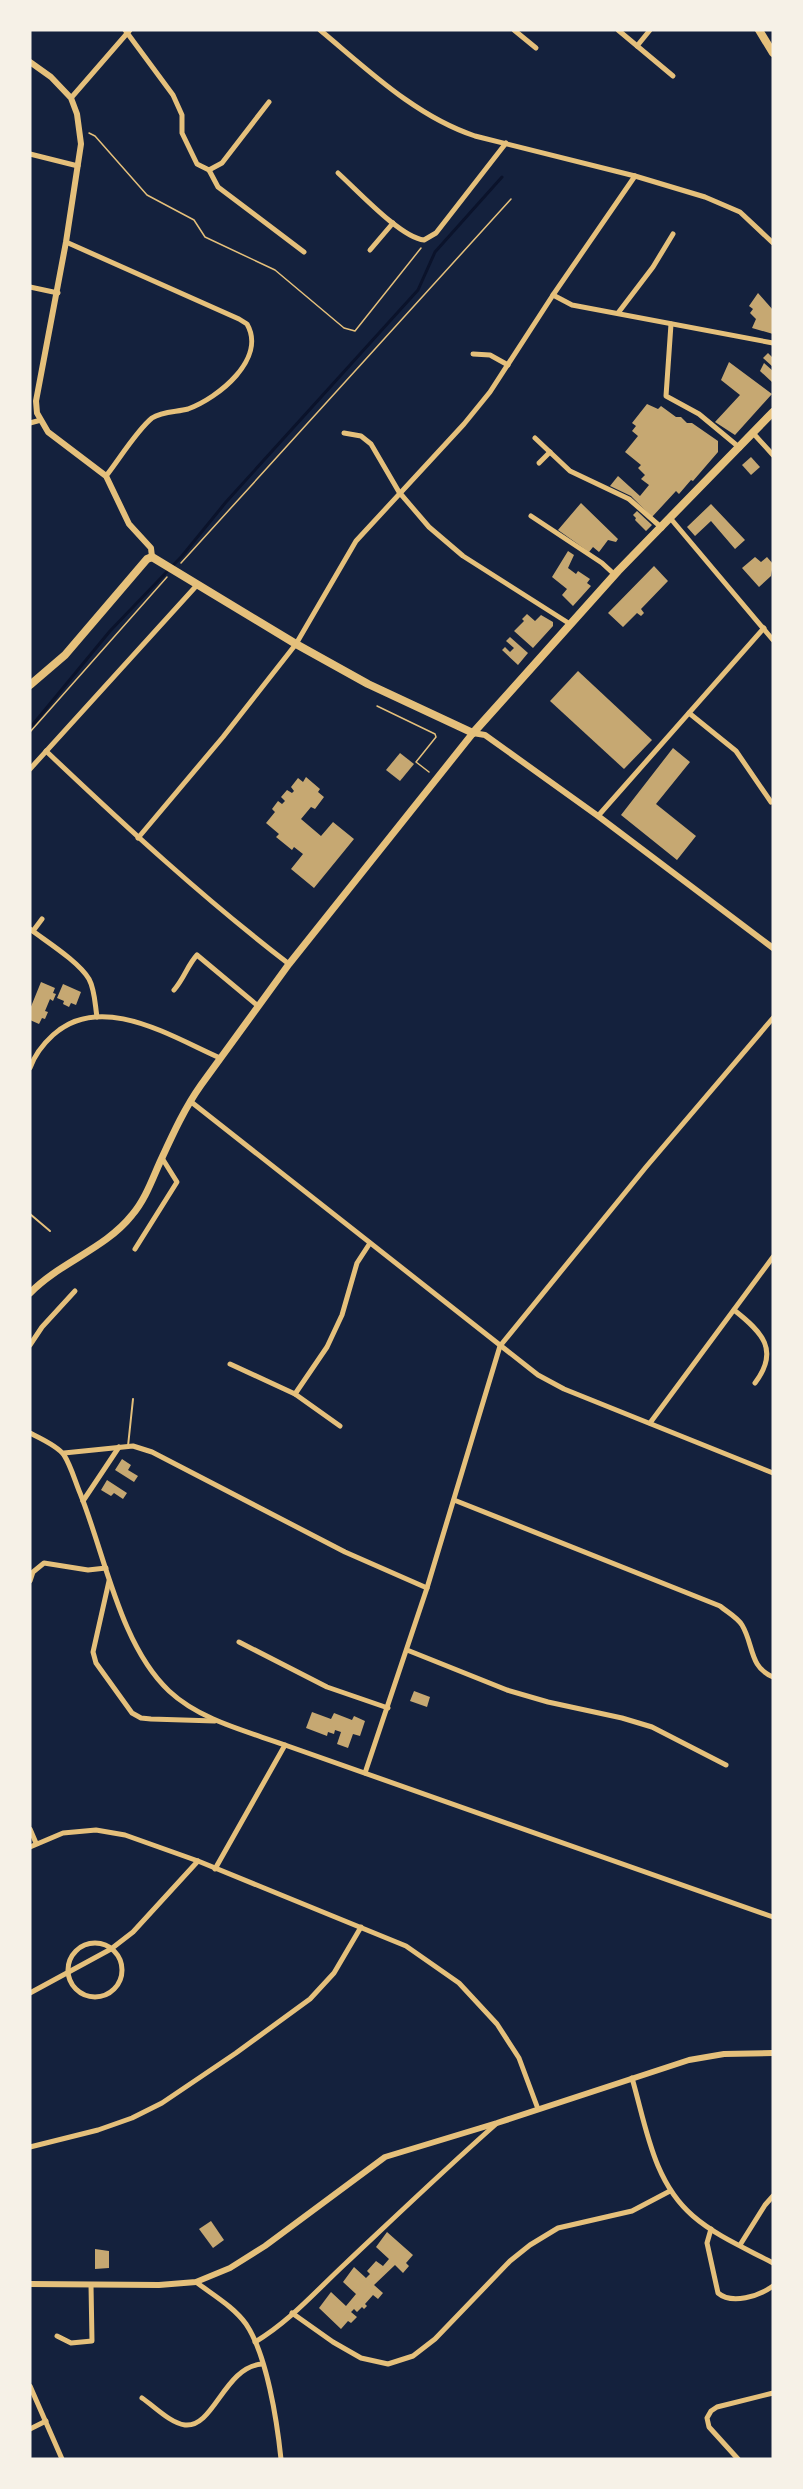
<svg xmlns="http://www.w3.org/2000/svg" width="803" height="2489" font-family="'Varela Round',sans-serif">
  <rect width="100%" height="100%" fill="#14213d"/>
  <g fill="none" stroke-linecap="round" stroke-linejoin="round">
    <path stroke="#0b132b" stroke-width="3" d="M30 728 110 631 182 556 226 502 418 290 435 252 502 177"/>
  </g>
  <g fill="#c6a872">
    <path d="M758 293 773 310V334L752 328 756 319 750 313 753 309 749 306Z"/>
    <path d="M768 353 773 358V367L763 358Z"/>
    <path d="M729 362 772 394 735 435 715 422 740 395 721 380Z"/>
    <path d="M764 363 773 371V383L760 371Z"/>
    <path d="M647 404 658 409 661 406 676 417H681L687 423H692L718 441V452L693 481 691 480 679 494 676 491 652 517 631 496 610 486 618 476 640 496 649 485 641 479 645 475 638 468 641 465 625 452 638 436 632 431 636 426 632 423Z"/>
    <path d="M751 457 760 467 751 475 742 465Z"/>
    <path d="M581 503 618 539 616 542 608 540 599 552 593 547 589 552 558 530Z"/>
    <path d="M711 504 745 540 735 549 711 521 695 536 687 527Z"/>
    <path d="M637 511 652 525 646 531 635 520 636 518 633 515Z"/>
    <path d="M568 551 574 555 568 568 576 574 578 571 590 579 587 583 591 586 573 606 562 595 567 589 552 577Z"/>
    <path d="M755 557 761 562 767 557 773 564 771 576 759 587 742 568Z"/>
    <path d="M654 566 668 581 641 609 644 613 641 616 637 613 623 627 608 613Z"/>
    <path d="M527 614 535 621 541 615 553 622V626L533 648 514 631 524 621 522 619Z"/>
    <path d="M510 637 528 653 518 665 502 650 505 647 510 652 514 648 506 641Z"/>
    <path d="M578 671 652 740 624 769 550 701Z"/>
    <path d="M673 748 690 762 656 804 696 836 677 860 621 815Z"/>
    <path d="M400 753 414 764 400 781 386 770Z"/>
    <path d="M306 777 320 789 318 792 324 797 315 809 311 807 301 819 321 836 333 822 354 839 314 888 291 869 303 854 294 847 292 850 276 837 279 834 266 823 275 812 272 809 278 801 282 804 285 801 281 797 287 790 292 793 294 791 291 787 298 778 303 782Z"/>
    <path d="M41 982 55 988 53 993 56 994 53 1001 50 999 45 1011 48 1012 45 1019 42 1018 39 1024 30 1020V1009Z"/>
    <path d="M63 984 81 992 76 1005 71 1003 69 1007 63 1004 64 1001 57 998Z"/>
    <path d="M122 1459 131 1465 128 1470 138 1476 134 1482 115 1470Z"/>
    <path d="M107 1480 127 1493 123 1499 114 1493 111 1496 101 1490Z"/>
    <path d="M414 1691 430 1697 427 1707 410 1701Z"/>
    <path d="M312 1712 331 1719 334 1713 352 1720 354 1716 365 1721 360 1736 353 1734 348 1748 337 1744 341 1732 335 1730 334 1734 328 1732 327 1736 306 1728Z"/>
    <path d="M211 2221 224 2240 213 2248 199 2229Z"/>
    <path d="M387 2232 413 2255 406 2263 409 2266 403 2273 395 2265 374 2285 383 2293 378 2299 373 2295 365 2304 367 2306 364 2309 362 2307 357 2312 354 2309 351 2312 357 2317 351 2323 348 2321 341 2329 319 2308 331 2292 346 2306 356 2294 343 2282 354 2267 366 2278 370 2274 367 2271 376 2261 383 2266 389 2259 376 2247Z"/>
    <path d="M95 2249 109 2251V2268L95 2269Z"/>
  </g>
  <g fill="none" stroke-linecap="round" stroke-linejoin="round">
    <g stroke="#e5c07b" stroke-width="1.5">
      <path d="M89 133 95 136 147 195 194 220 205 237 275 270 344 328 355 331 421 248"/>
      <path d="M181 563 511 199"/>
      <path d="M377 706 435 734 436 737 416 762 429 772"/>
      <path d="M30 732 167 577"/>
    </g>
    <g stroke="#e5c07b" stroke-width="2">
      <path d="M30 1214 50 1231"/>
      <path d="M128 1446 133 1399"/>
    </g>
    <g stroke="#e5c07b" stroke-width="5">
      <path d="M125 30 173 95 182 115V133L197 164 209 170 218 187 304 252"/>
      <path d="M320 30C367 69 415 116 475 136L635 176 705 197 740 212 773 243"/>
      <path d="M514 30 536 48"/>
      <path d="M618 30 673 76"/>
      <path d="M637 46 650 30"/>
      <path d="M71 98 130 30"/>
      <path d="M30 154 78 166"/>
      <path d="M209 170 222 163 269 102"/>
      <path d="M338 173C357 190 401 238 424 240L436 233 506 143"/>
      <path d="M66 242 239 319 247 324C267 359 218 398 188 409 177 412 162 411 152 418 137 430 118 461 106 476"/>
      <path d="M370 250 393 223"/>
      <path d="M30 287 58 293"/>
      <path d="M553 295 572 305 773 343"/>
      <path d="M618 313 653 267 673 234"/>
      <path d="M671 324 666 396 699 414 740 448"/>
      <path d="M473 354 490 355 508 365"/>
      <path d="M30 423 41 420"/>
      <path d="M344 433 361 436 371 444 399 492 429 527 463 556 570 624"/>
      <path d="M753 433 773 455"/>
      <path d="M535 438 570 471 629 499 662 528"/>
      <path d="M539 463 550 452"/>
      <path d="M531 516 602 563 615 575"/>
      <path d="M671 519 773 640"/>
      <path d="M689 713 736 751 771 802"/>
      <path d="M46 751C124 825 203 898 289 964"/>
      <path d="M30 769 198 584"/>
      <path d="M598 816 764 628"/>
      <path d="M138 838 223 737 296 644 356 541 464 424 490 392 553 295 635 176"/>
      <path d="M30 929C47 942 78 961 89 979 95 990 95 1005 97 1017"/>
      <path d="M33 931 42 919"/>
      <path d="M174 990C185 977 187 966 197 955L258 1006"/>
      <path d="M30 1068C35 1054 42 1045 53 1035 101 991 172 1037 220 1058"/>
      <path d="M190 1101 538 1375 564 1389 773 1473"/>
      <path d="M135 1249 177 1182 162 1158"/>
      <path d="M734 1310C762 1332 780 1350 755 1383"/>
      <path d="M30 1345 42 1327 75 1291"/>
      <path d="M230 1364 295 1394 340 1426"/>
      <path d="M295 1394 327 1347 342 1315 357 1263 370 1243"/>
      <path d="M650 1423 773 1257"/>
      <path d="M30 1433C40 1438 58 1446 64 1455 71 1466 75 1481 80 1493 105 1555 120 1645 169 1691 200 1720 246 1731 285 1745L773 1917"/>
      <path d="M64 1453 133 1446 152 1452 345 1552 427 1588"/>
      <path d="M454 1500 720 1606C727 1612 737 1617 742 1625 754 1645 749 1667 773 1677"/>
      <path d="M83 1501 119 1447"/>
      <path d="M30 1581 33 1572 44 1563 88 1570 106 1568"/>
      <path d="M109 1581 93 1652 96 1663 132 1713 141 1718 151 1719 215 1721"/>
      <path d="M239 1642 327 1687 388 1708"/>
      <path d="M407 1650 507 1690 548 1702 622 1718 652 1727 726 1765"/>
      <path d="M365 1773 427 1588 500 1346 646 1167 773 1018"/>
      <path d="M30 1829 36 1843"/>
      <path d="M30 1847 63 1833 96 1830 125 1835 198 1861 406 1946 459 1983 497 2024 519 2058 538 2109"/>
      <path d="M215 1869 285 1745"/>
      <circle cx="95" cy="1970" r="27"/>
      <path d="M30 1993 111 1949 133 1932 198 1861"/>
      <path d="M632 2078C646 2126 653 2182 693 2216 716 2236 747 2249 773 2263"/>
      <path d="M30 2147 98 2130 132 2118 162 2103 236 2053 310 1999 334 1973 361 1927"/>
      <path d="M711 2229 707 2243 718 2293C732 2305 759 2296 773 2286"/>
      <path d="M740 2245 765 2205 773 2196"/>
      <path d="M196 2282C213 2295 234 2307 246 2324 267 2355 277 2421 281 2459"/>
      <path d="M292 2313 333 2342 361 2358 388 2364 413 2356 435 2339 510 2261 530 2245 558 2228 632 2211 670 2191"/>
      <path d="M57 2336 71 2343 92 2341 91 2285"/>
      <path d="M255 2342C289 2322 316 2291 345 2264 395 2217 444 2170 496 2124"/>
      <path d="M30 2386 62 2459"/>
      <path d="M142 2398C154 2406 170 2423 185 2425 214 2428 224 2367 262 2364"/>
      <path d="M30 2429 46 2421"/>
      <path d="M738 2459 709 2427 707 2418 711 2411 717 2407 773 2393"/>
    </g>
    <g stroke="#e5c07b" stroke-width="6">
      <path d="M30 62 51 77 71 98 77 114 81 144 66 242 36 401 37 413 48 432 106 476 129 524 151 548 152 557"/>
      <path d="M473 733 485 735 598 816 773 948"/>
      <path d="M30 2284 159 2285 196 2282 230 2268 265 2246 385 2157 497 2123 689 2060 724 2054 773 2053"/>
    </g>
    <path stroke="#e5c07b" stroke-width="7" d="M30 1293C60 1262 105 1249 132 1215 145 1200 152 1180 160 1162 172 1136 184 1109 201 1085L289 964 473 733"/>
    <g stroke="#e5c07b" stroke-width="8">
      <path d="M759 30 773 53"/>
      <path d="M30 685 65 655 147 559 152 557 296 644 368 684 473 733 618 571 773 412"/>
    </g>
  </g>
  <rect width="803" height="2489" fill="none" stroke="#f6f1e7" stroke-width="63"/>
</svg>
